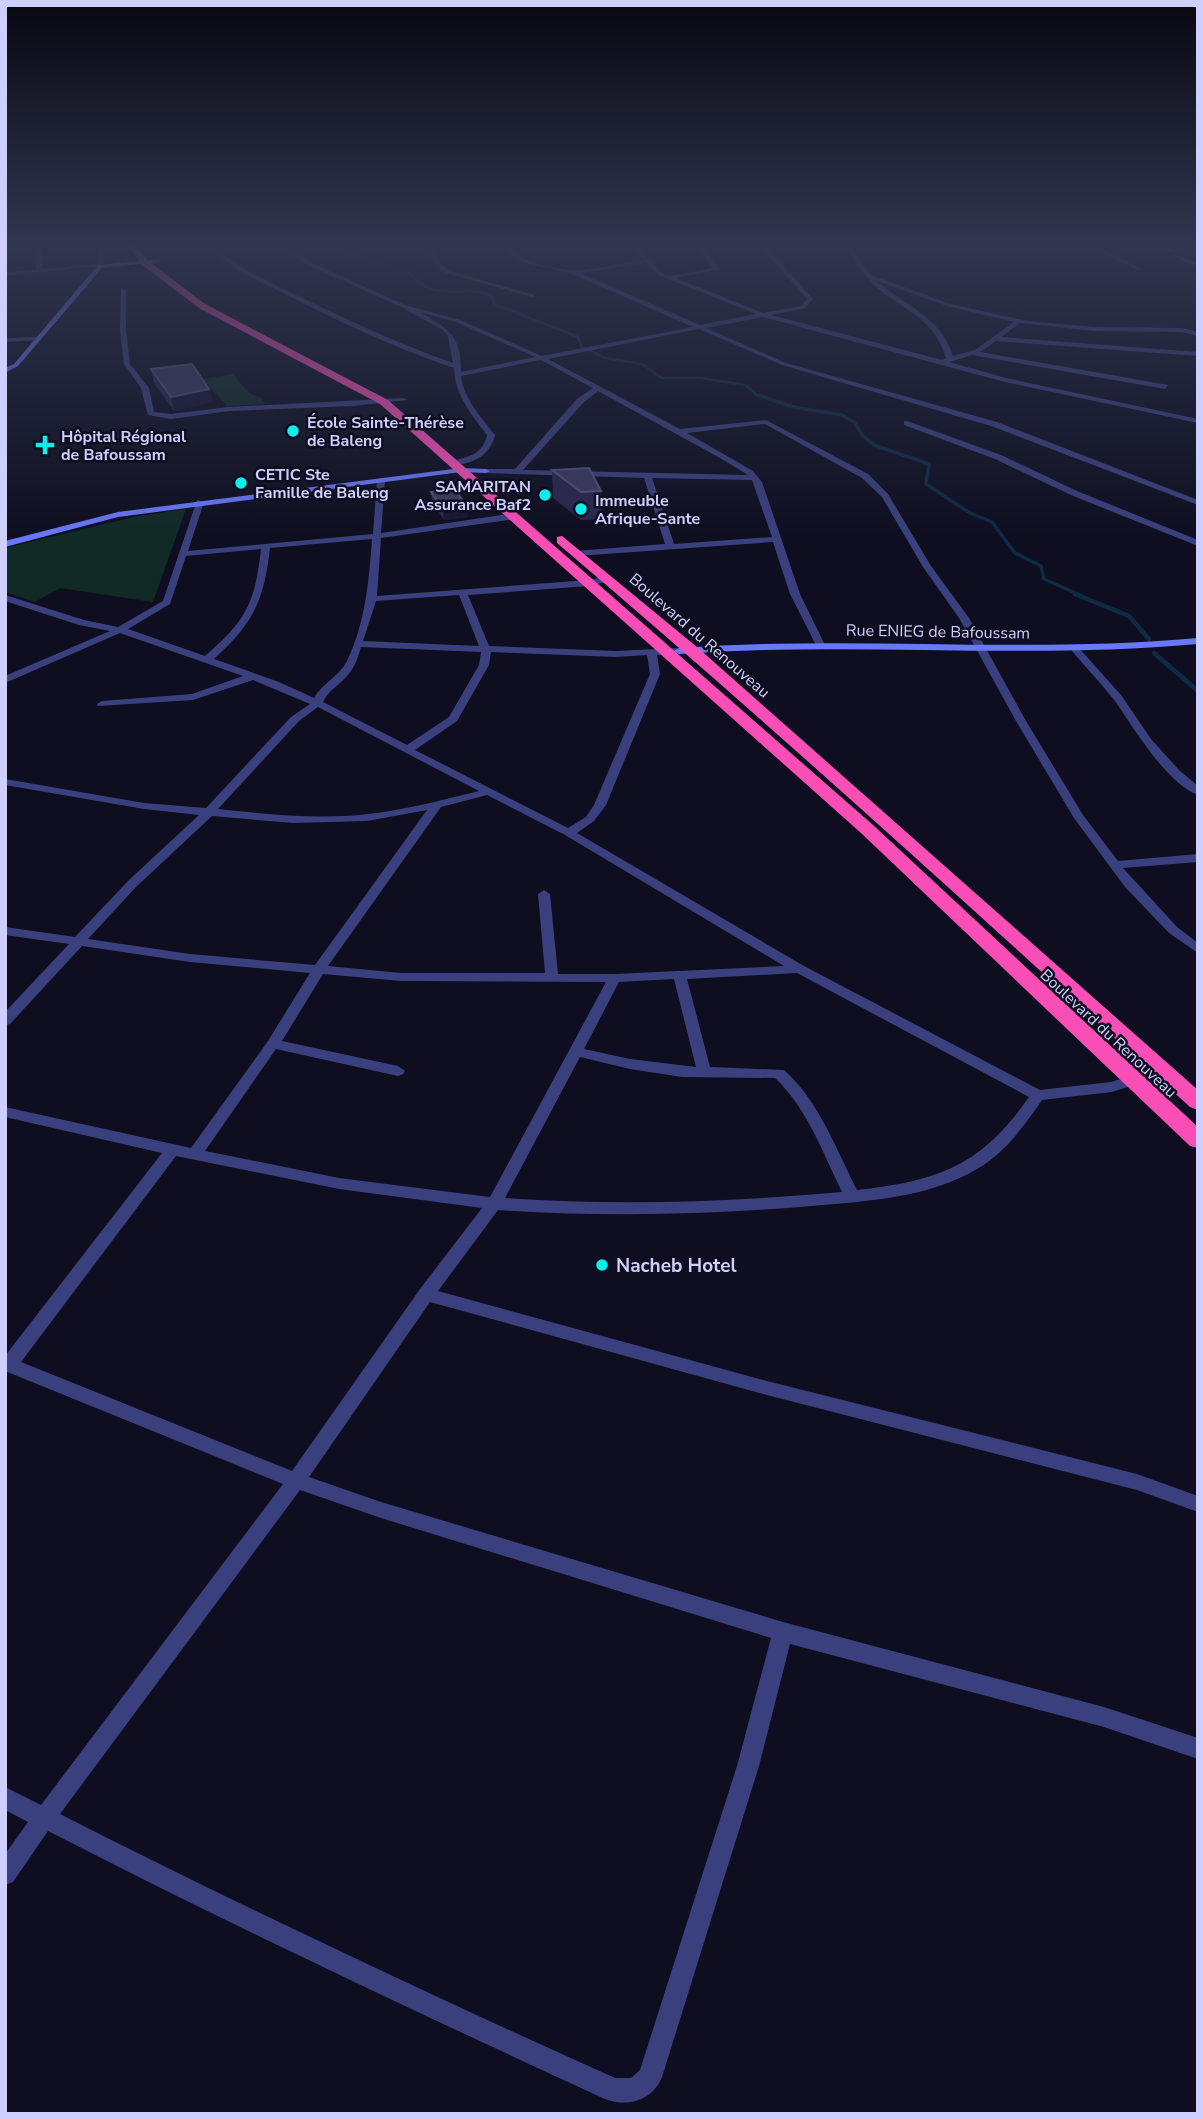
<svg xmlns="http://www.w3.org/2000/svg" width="1203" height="2119" font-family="'Nunito Sans',sans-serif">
  <rect width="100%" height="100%" fill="#0e0e20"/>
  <g fill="#112a26">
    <path d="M233 374 249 393 261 398 265 404 227 406 203 379Z"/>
    <path d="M186 509 153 602 60 588 35 602 5 592V548L138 516Z"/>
  </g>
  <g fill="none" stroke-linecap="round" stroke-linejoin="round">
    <path stroke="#0e2a44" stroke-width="2.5" d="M322 244 409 272C436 307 470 282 492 297L494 304 578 337 582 347 605 358 642 364 662 378H701L745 385 757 395 767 398"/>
    <path stroke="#0e2a44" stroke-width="3.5" d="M761 396 793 407 842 415 854 422 863 436 874 445 929 464 926 484 970 513 992 522 1015 553 1041 566 1044 579 1080 595"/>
    <g stroke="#0e2a44" stroke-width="4.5">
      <path d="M1075 594 1129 616 1149 639"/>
      <path d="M1154 653 1198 691"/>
    </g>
    <g fill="#3a407d" fill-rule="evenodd">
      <path d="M37 244H43L42 269 97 264 98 244H104L103 266 5 276V272L36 270Z"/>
      <path d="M163 244H182L133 250 130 248Z"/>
      <path d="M209 244H215C232 267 261 277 286 290 341 317 396 343 453 363L448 336 443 330 401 307 308 265 275 244H281L312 263 405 305 460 320 542 356 693 327 572 274 522 262 507 252 502 244H508C518 262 551 269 572 270 594 271 620 263 643 260L628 244H634L662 273 670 276 713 268 692 244H698L720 269 676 278 763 313 801 306 807 299 758 244H764L813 299 805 308 771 315 942 360 946 358C935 318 904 311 876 287 863 275 853 258 843 244H849L871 275 951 304 1027 321 1095 327 1182 328 1198 332V336L1182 332 1095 331 1020 323 1001 337 1198 352V356L996 341 980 352 1168 385 1165 389 972 355 949 362 1006 378 1198 419V423L1005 382 763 317 706 328 786 363 997 422 1198 500V505L991 426 782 365 699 329 548 359 680 429 766 420 868 474 888 494 931 566 969 618 1026 721 1083 815 1118 861 1198 854V862L1123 868 1177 927 1198 943V953L1169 933 1125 887 1074 818 1016 721 959 618 923 567 882 497 862 478 765 424 687 433 753 471 762 482 800 594 825 645 817 647 790 594 773 542 577 556 573 553 574 551 665 544 644 478 483 473 482 471 486 469H515L577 399 593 388 541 360 461 376C463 398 482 418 495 435 490 456 472 465 451 465V461C469 457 483 454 487 435 471 414 455 395 454 368 395 348 340 322 285 294 258 280 228 270 209 244ZM646 263 658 275 756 314 700 325 580 273ZM877 281 947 306 1014 322 975 350 953 356C941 317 905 306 877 281ZM419 312 456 322 535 357 461 372C462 336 448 328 419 312ZM598 391 720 458 748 475 523 470 583 403ZM652 478 752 480 772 537 674 544Z"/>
      <path d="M401 244H408L431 252 429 244H435L440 263 450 271 535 295 532 297 446 273 435 265 432 257Z"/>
      <path d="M1084 244H1091L1142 269 1137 270Z"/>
      <path d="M1102 244 1198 250V254L1105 246Z"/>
      <path d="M1171 253 1198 263V267L1171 255Z"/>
      <path d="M121 288 126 289V331L130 364 149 388 154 412 171 414 229 407 403 398 407 400 353 406 229 411 171 419 148 415 141 388 124 364 120 331Z"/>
      <path d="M36 337 38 340 5 342V338Z"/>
      <path d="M907 421 1001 455 1077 491 1198 540V546L1071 495 995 459 904 425V421Z"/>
      <path d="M381 478 385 480 381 533 515 513 519 516 515 519 381 538 377 596 589 580 607 576 612 579 610 581 589 586 468 595 489 646 616 651 677 648 682 651 677 654 657 655 660 674 606 805 594 821 577 833 804 966 1040 1090 1111 1082 1163 1066 1170 1071 1168 1074 1112 1092 1042 1100C1024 1126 1005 1153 977 1169 928 1198 868 1201 812 1206 707 1215 603 1217 498 1210L438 1291 763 1380 1137 1474 1198 1496V1512L1137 1490 763 1394 430 1302 309 1477 381 1502 783 1622 1104 1707 1198 1738V1759L1104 1727 790 1644 759 1766 662 2077C653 2100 628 2108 605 2099 418 2013 231 1925 48 1831L13 1882 5 1885V1854L28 1822 5 1810V1787L41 1805 283 1484 5 1371V1356L162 1153 5 1117V1107L191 1148 268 1041 310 973 190 962 82 946 10 1024 5 1025V1012L69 944 5 935V927L75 937 128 881 199 815 144 809 5 785V779L144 803 206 808 291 717 310 704 253 680 193 700 98 706 97 704 102 701 192 694 243 676 120 633 5 683V676L110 631 79 625 5 601V595L84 620 118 627 163 601 197 500 204 502 188 551 373 534 377 480ZM372 539C369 581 365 624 347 661 339 677 322 683 314 698L279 682 214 659C253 624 264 601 270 548ZM261 549C255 603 246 621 205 656L128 629 170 604 186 556ZM459 595 479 646 363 641 376 601ZM361 647 481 652 479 665 449 717 407 745 323 702C328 691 338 686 346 677 354 669 358 658 361 647ZM491 652 616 657 647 655 650 674 594 805 586 817 568 828 415 750 457 721 489 665ZM318 707 479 791C442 800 405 810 368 814 318 820 267 814 218 809L299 721ZM487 795 565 835 784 966 615 974H558L550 894 544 890 538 894 545 973H401L328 966 441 807ZM427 810 315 965 190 954 88 939 136 887 212 816 293 823 367 821ZM797 973 1029 1097C981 1166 938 1181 857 1190 836 1149 819 1101 784 1070L710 1067 687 979ZM323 974 401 981 606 982 490 1197 339 1178 205 1151 276 1049 398 1076 403 1074 405 1071 398 1066 282 1041ZM674 979 696 1067 630 1059 584 1049 619 982ZM580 1057 630 1069 682 1077 775 1078C807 1108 823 1153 842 1192 729 1202 618 1206 505 1198ZM176 1156 339 1189 482 1208 420 1289 292 1471 21 1362ZM300 1490 381 1518 771 1638 737 1766 640 2070 631 2078H615C428 1994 243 1907 60 1814Z"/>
      <path d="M1072 647H1078L1121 695 1151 739 1179 770 1198 786V795C1166 783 1134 728 1115 701 1102 684 1086 668 1072 651Z"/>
    </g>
    <g fill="#6978f9" fill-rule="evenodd">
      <path d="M161 259 159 262 102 268 18 366 5 373V368L14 364 98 265Z"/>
      <path d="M461 468 486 469 490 471 486 473 461 472 118 517 5 547V541L118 512Z"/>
      <path d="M1198 638V644C1025 660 852 641 679 654L674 651 679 648C852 635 1025 654 1198 638Z"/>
    </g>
    <g fill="#f84eb5" fill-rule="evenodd">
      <path d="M127 244H135L147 260 205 304 388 400 873 825 1198 1127V1148L1190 1146 861 833 380 404 199 308 141 264Z"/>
      <path d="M562 536 697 647 1198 1090V1110L1190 1107C981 917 773 726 557 543V537Z"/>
    </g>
  </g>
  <g fill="#29274d">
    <path d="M151 369 209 389 212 402 174 411 154 383Z"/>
    <path d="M552 470 601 491V519L581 520 553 498Z"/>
    <path d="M431 492 467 507 468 517 444 520 432 502Z"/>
  </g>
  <g fill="#171533">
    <path d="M209 389 212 402 174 411 171 397Z"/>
    <path d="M467 507 468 517 444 520 443 510Z"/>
  </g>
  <g fill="#3b3960" stroke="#525079" stroke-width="2">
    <path d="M192 364 209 389 171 397 151 369Z"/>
    <path d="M589 468 601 491 581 492 552 470Z"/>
    <path d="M455 489 467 507 443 510 431 492Z"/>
  </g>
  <linearGradient id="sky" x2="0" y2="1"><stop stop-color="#080812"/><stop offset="0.45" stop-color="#30364e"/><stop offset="1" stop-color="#30364e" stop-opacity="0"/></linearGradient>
  <rect width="1203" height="540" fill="url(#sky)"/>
  <g fill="#09efe9" stroke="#0e0e20" stroke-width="2.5">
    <circle cx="293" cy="431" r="7"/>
    <path d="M41.5 434.5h7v7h7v7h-7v7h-7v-7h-7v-7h7z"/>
    <circle cx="241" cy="483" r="7"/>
    <circle cx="545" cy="495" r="7"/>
    <circle cx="581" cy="509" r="7"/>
    <circle cx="602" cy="1265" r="7"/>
  </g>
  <g text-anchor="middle" stroke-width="5" stroke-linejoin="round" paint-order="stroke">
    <g font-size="16" font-weight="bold" fill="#cfcffd" stroke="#0e0e20" text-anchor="start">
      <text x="307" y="428">École Sainte-Thérèse<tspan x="307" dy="18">de Baleng</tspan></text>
      <text x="61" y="442">Hôpital Régional<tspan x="61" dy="18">de Bafoussam</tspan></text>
      <text x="255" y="480">CETIC Ste<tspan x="255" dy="18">Famille de Baleng</tspan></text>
      <text x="531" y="492" text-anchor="end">SAMARITAN<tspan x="531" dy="18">Assurance Baf2</tspan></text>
      <text x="595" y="506">Immeuble<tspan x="595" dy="18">Afrique-Sante</tspan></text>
    </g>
    <g font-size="16" fill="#cfcffd" stroke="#0e0e20">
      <text transform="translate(938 631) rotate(1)" y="6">Rue ENIEG de Bafoussam</text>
      <text transform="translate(700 635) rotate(41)" y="6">Boulevard du Renouveau</text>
      <text transform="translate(1109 1033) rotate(43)" y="6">Boulevard du Renouveau</text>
    </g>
    <g font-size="19" font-weight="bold" fill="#cfcffd" stroke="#0e0e20" text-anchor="start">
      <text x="616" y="1272">Nacheb Hotel</text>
    </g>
  </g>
  <rect width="1203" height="2119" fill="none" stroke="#cfcffd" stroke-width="14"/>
</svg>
